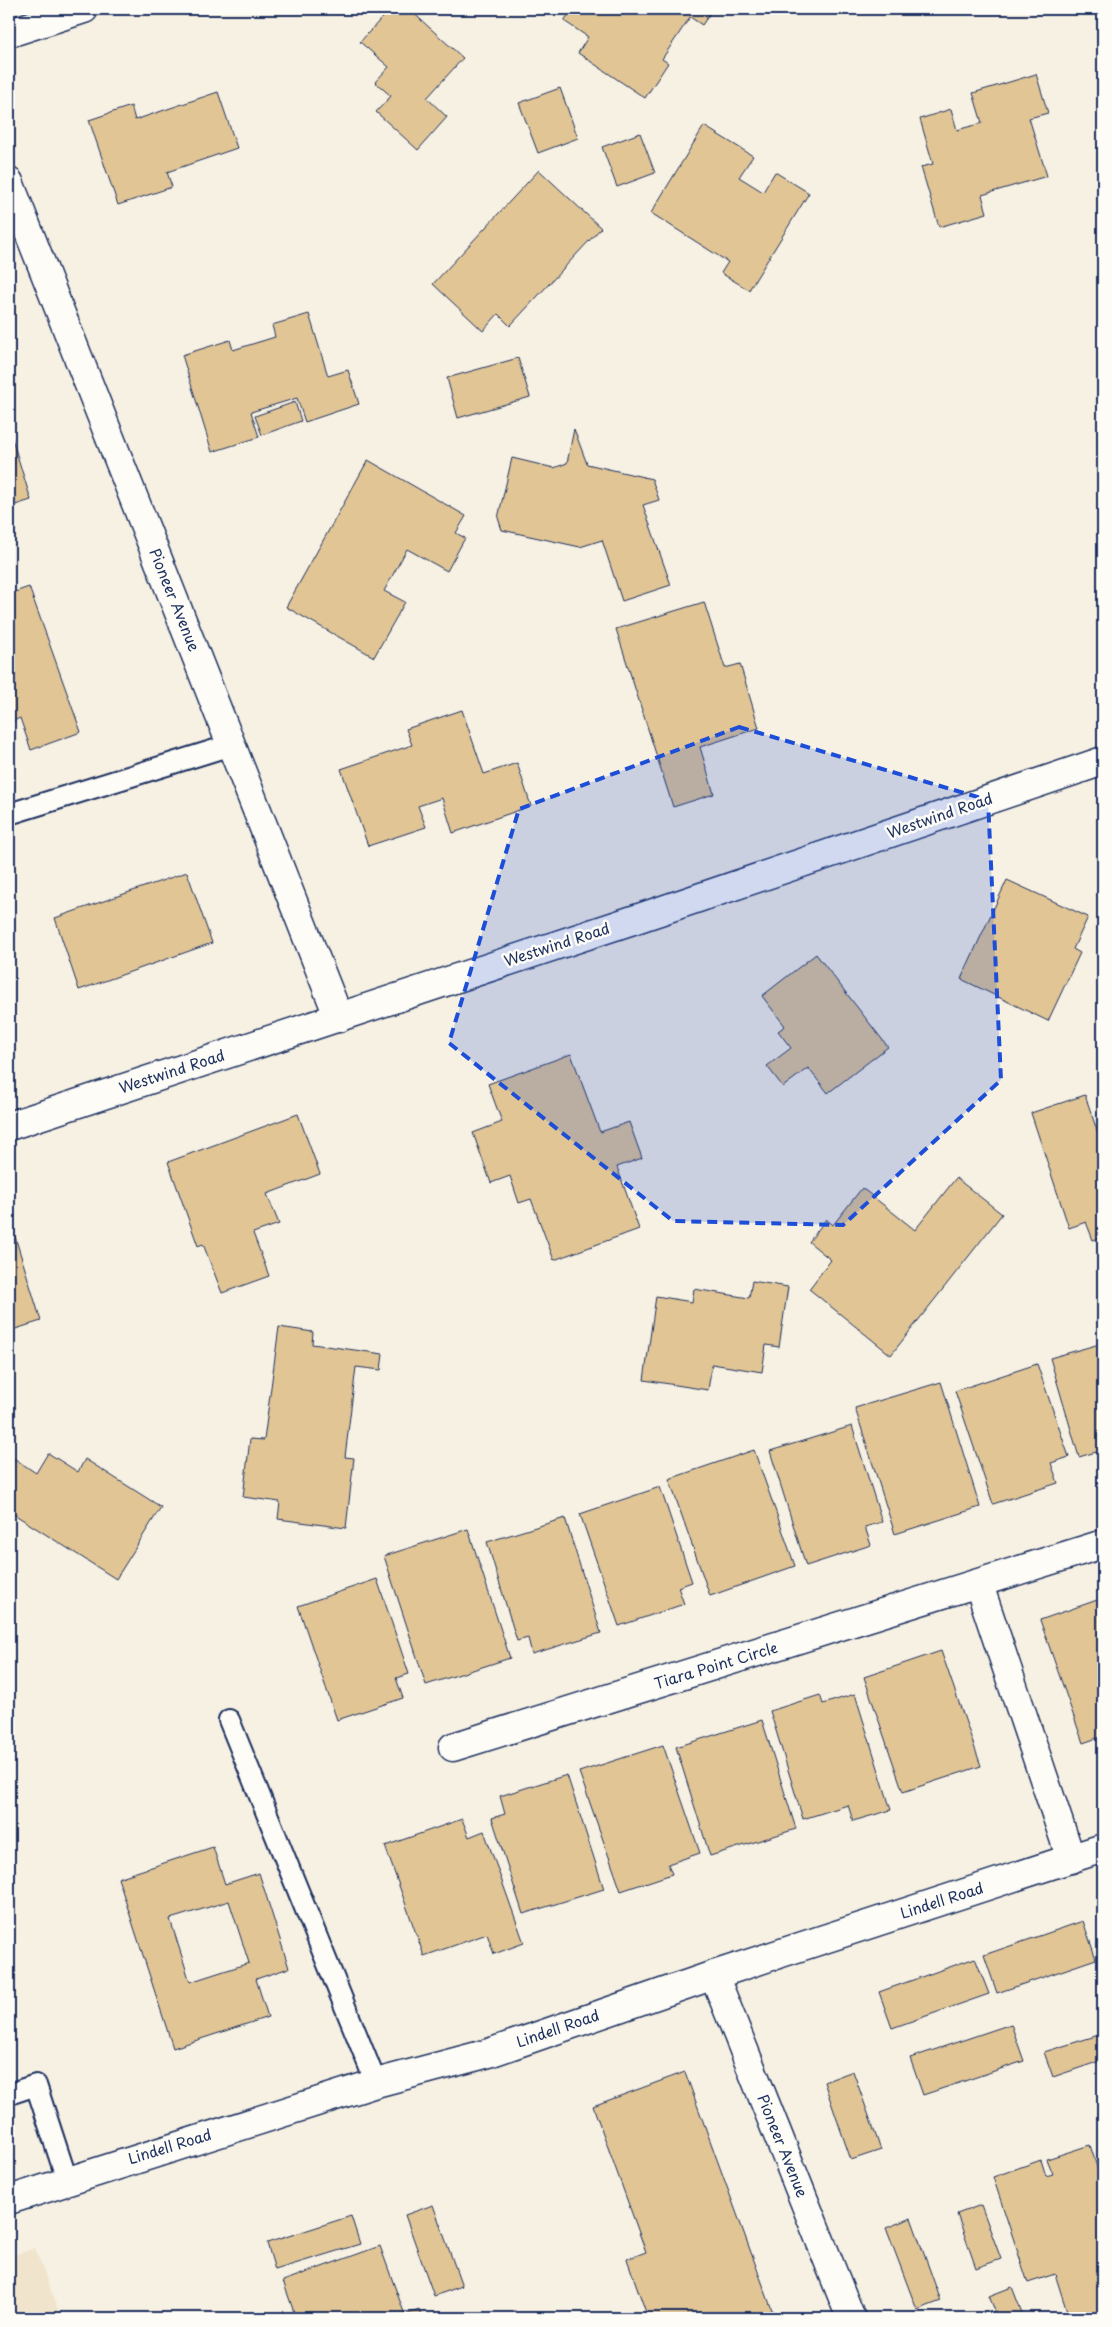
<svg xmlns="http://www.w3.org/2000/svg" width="1112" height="2327" font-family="'Playpen Sans',sans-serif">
  <rect width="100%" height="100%" fill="#f7f1e3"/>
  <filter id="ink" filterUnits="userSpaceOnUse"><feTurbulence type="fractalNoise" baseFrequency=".02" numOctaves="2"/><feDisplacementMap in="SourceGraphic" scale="10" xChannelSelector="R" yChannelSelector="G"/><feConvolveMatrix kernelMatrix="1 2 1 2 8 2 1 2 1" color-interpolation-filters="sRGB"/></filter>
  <g filter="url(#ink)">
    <path fill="#f0e4cc" d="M35 2248 61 2318H9V2257Z"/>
    <g fill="#e1c595" stroke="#1b2f5e" fill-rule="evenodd">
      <path d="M390 9H409L463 58 427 98 447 117 418 150 376 112 391 96 375 82 389 67 360 42Z"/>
      <path d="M572 9H713L702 25 690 17 662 59 668 63 645 98 578 53 588 37 564 21Z"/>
      <path d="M1036 74 1048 113 1029 118 1047 176 982 195 987 213 939 227 921 167 933 164 920 119 951 109 957 130 982 123 973 93Z"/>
      <path d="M560 88 578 138 538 153 519 103Z"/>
      <path d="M218 92 237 148 167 172 172 187 118 205 89 120 131 106 135 120Z"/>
      <path d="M704 126 753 156 739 177 763 192 775 172 809 193 749 290 721 273 728 262 651 213Z"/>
      <path d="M640 133 655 173 617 187 602 147Z"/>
      <path d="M539 170 601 228 510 326 498 314 483 331 433 284Z"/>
      <path d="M309 314 328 376 348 370 359 404 305 422 297 398 251 412 259 437 212 452 182 355 230 340 233 350 275 337 272 325Z"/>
      <path d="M518 358 530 397 458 418 447 378Z"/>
      <path d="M295 402 301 421 262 435 255 416Z"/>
      <path d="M9 429 31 500 9 507Z"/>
      <path d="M574 429 587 464 652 479 659 500 643 505 671 585 622 601 602 540 580 547 502 530 498 518 512 458 554 468 567 463Z"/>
      <path d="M368 460 466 516 456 533 465 538 447 571 407 549 384 591 405 602 374 657 286 607Z"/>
      <path d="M29 587 81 732 31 750 20 718 9 723V594Z"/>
      <path d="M704 602 725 668 740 664 759 728 700 747 714 794 673 807 616 629Z"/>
      <path d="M462 710 484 774 517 763 531 806 453 833 442 798 418 806 426 827 368 846 341 769 412 745 406 729Z"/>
      <path d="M187 872 212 943 79 990 55 918Z"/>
      <path d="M1007 880 1088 917 1073 949 1080 953 1048 1021 961 979Z"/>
      <path d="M816 954 888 1047 828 1093 808 1068 783 1087 767 1066 791 1048 778 1031 785 1026 762 996Z"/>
      <path d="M571 1054 600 1132 629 1122 642 1158 617 1167 639 1229 554 1260 531 1199 519 1203 510 1176 491 1183 473 1133 502 1122 488 1084Z"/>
      <path d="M1085 1095 1103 1148V1237L1093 1240 1086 1222 1069 1228 1031 1113Z"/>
      <path d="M298 1114 320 1174 267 1194 279 1224 253 1233 269 1276 222 1293 203 1244 198 1246 168 1162Z"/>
      <path d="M956 1178 1002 1214 891 1355 809 1289 831 1260 809 1242 826 1219 833 1225 862 1188 915 1230Z"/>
      <path d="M9 1217 41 1321 9 1331Z"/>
      <path d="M752 1281 788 1287 779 1347 766 1345 762 1372 712 1364 708 1390 644 1380 656 1296 692 1302 694 1289 749 1298Z"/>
      <path d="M279 1327 313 1332 312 1344 383 1354 381 1370 356 1367 345 1457 354 1458 346 1528 278 1519 280 1502 243 1497 250 1439 264 1440Z"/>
      <path d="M1103 1343V1466L1100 1467 1096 1452 1079 1457 1050 1358Z"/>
      <path d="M1037 1364 1069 1457 1051 1463 1058 1483 993 1504 955 1391Z"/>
      <path d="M941 1382 980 1507 895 1534 855 1408Z"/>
      <path d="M852 1426 882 1522 865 1527 871 1545 806 1566 770 1451Z"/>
      <path d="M754 1450 795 1566 710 1596 669 1479Z"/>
      <path d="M48 1453 78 1472 85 1459 161 1507 116 1579 9 1511V1455L36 1473Z"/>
      <path d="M660 1487 692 1582 678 1587 684 1604 619 1626 580 1514Z"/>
      <path d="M565 1518 601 1633 532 1654 528 1638 517 1641 487 1542Z"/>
      <path d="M468 1529 510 1658 426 1685 384 1556Z"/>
      <path d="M377 1579 409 1674 396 1678 403 1698 337 1720 298 1606Z"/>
      <path d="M1103 1598V1736L1083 1743 1040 1620Z"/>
      <path d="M941 1651 981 1766 903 1792 864 1677Z"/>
      <path d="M855 1694 891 1810 853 1821 848 1805 803 1819 770 1711 820 1695 823 1704Z"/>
      <path d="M762 1720 796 1829 710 1856 676 1747Z"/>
      <path d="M663 1745 700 1853 668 1864 672 1874 621 1891 579 1772Z"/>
      <path d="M567 1775 604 1889 523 1914 492 1818 505 1814 500 1796Z"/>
      <path d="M462 1819 469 1837 484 1831 524 1943 494 1954 487 1934 424 1956 385 1846Z"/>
      <path d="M213 1847 225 1884 259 1873 289 1968 256 1979 268 2017 173 2048 118 1878ZM229 1901 249 1963 190 1982 170 1919Z"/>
      <path d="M1083 1921 1096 1959 997 1993 984 1955Z"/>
      <path d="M975 1958 989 1994 892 2028 879 1992Z"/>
      <path d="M1011 2024 1024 2061 923 2095 910 2058Z"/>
      <path d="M1102 2034 1103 2060 1053 2077 1044 2052Z"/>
      <path d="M853 2071 881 2150 851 2160 824 2082Z"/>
      <path d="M685 2072 775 2318H648L627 2259 646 2252 593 2106Z"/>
      <path d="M1090 2145 1103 2186V2318H1069L1055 2274 1028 2283 993 2177 1041 2160 1046 2176 1053 2174 1047 2159Z"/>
      <path d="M433 2205 462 2286 434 2296 405 2215Z"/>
      <path d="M981 2205 1001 2259 976 2268 957 2214Z"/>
      <path d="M351 2216 360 2244 275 2270 267 2243Z"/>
      <path d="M911 2218 941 2301 917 2310 886 2228Z"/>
      <path d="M380 2246 405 2315 419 2310 422 2318H296L283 2281Z"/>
      <path d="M1012 2287 1024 2318H998L989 2296Z"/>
    </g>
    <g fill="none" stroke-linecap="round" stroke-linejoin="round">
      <defs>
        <g id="lane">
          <path d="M9 814 231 745"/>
          <path d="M229 1720 376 2083"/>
          <path d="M9 2094 36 2085 67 2180"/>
        </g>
        <g id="street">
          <path d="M9 182 339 1018"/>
          <path d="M9 1126 636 919 1103 761"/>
          <path d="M979 1585 1071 1859"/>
          <path d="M453 1747 1103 1544"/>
          <path d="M714 1975 851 2318"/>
        </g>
        <g id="secondary">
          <path d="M9 33 84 9"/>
          <path d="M9 2200 376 2083 489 2053 714 1975 1103 1848"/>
        </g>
      </defs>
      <use href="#lane" stroke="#1b2f5e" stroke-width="24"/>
      <use href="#street" stroke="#1b2f5e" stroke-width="31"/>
      <use href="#secondary" stroke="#1b2f5e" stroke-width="31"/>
      <use href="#lane" stroke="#fdfcf7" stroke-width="20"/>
      <use href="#street" stroke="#fdfcf7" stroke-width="28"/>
      <use href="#secondary" stroke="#fdfcf7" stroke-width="28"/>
    </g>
  </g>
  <path fill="#1d4ed8" fill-opacity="0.2" stroke="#1d4ed8" stroke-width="4" stroke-dasharray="10 6" stroke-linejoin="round" d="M739 727 988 800 1001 1080 843 1225 673 1221 449 1043 519 809Z"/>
  <g text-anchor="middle" stroke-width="5" stroke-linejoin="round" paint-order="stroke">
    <g font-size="15" fill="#1b2f5e" stroke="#fdfcf7">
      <text transform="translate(174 600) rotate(68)" y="5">Pioneer Avenue</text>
      <text transform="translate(940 816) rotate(-19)" y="5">Westwind Road</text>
      <text transform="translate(557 945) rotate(-18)" y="5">Westwind Road</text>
      <text transform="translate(172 1072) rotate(-18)" y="5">Westwind Road</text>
      <text transform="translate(716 1666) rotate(-17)" y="5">Tiara Point Circle</text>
      <text transform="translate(942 1901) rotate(-18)" y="5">Lindell Road</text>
      <text transform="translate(558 2029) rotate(-19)" y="5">Lindell Road</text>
      <text transform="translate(782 2146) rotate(68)" y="5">Pioneer Avenue</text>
      <text transform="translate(170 2147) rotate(-17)" y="5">Lindell Road</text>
    </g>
  </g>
  <rect width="1112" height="2327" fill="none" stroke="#fdfcf7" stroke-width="30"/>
  <rect x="15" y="15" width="1082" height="2297" fill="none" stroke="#1b2f5e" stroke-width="2" filter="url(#ink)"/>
</svg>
